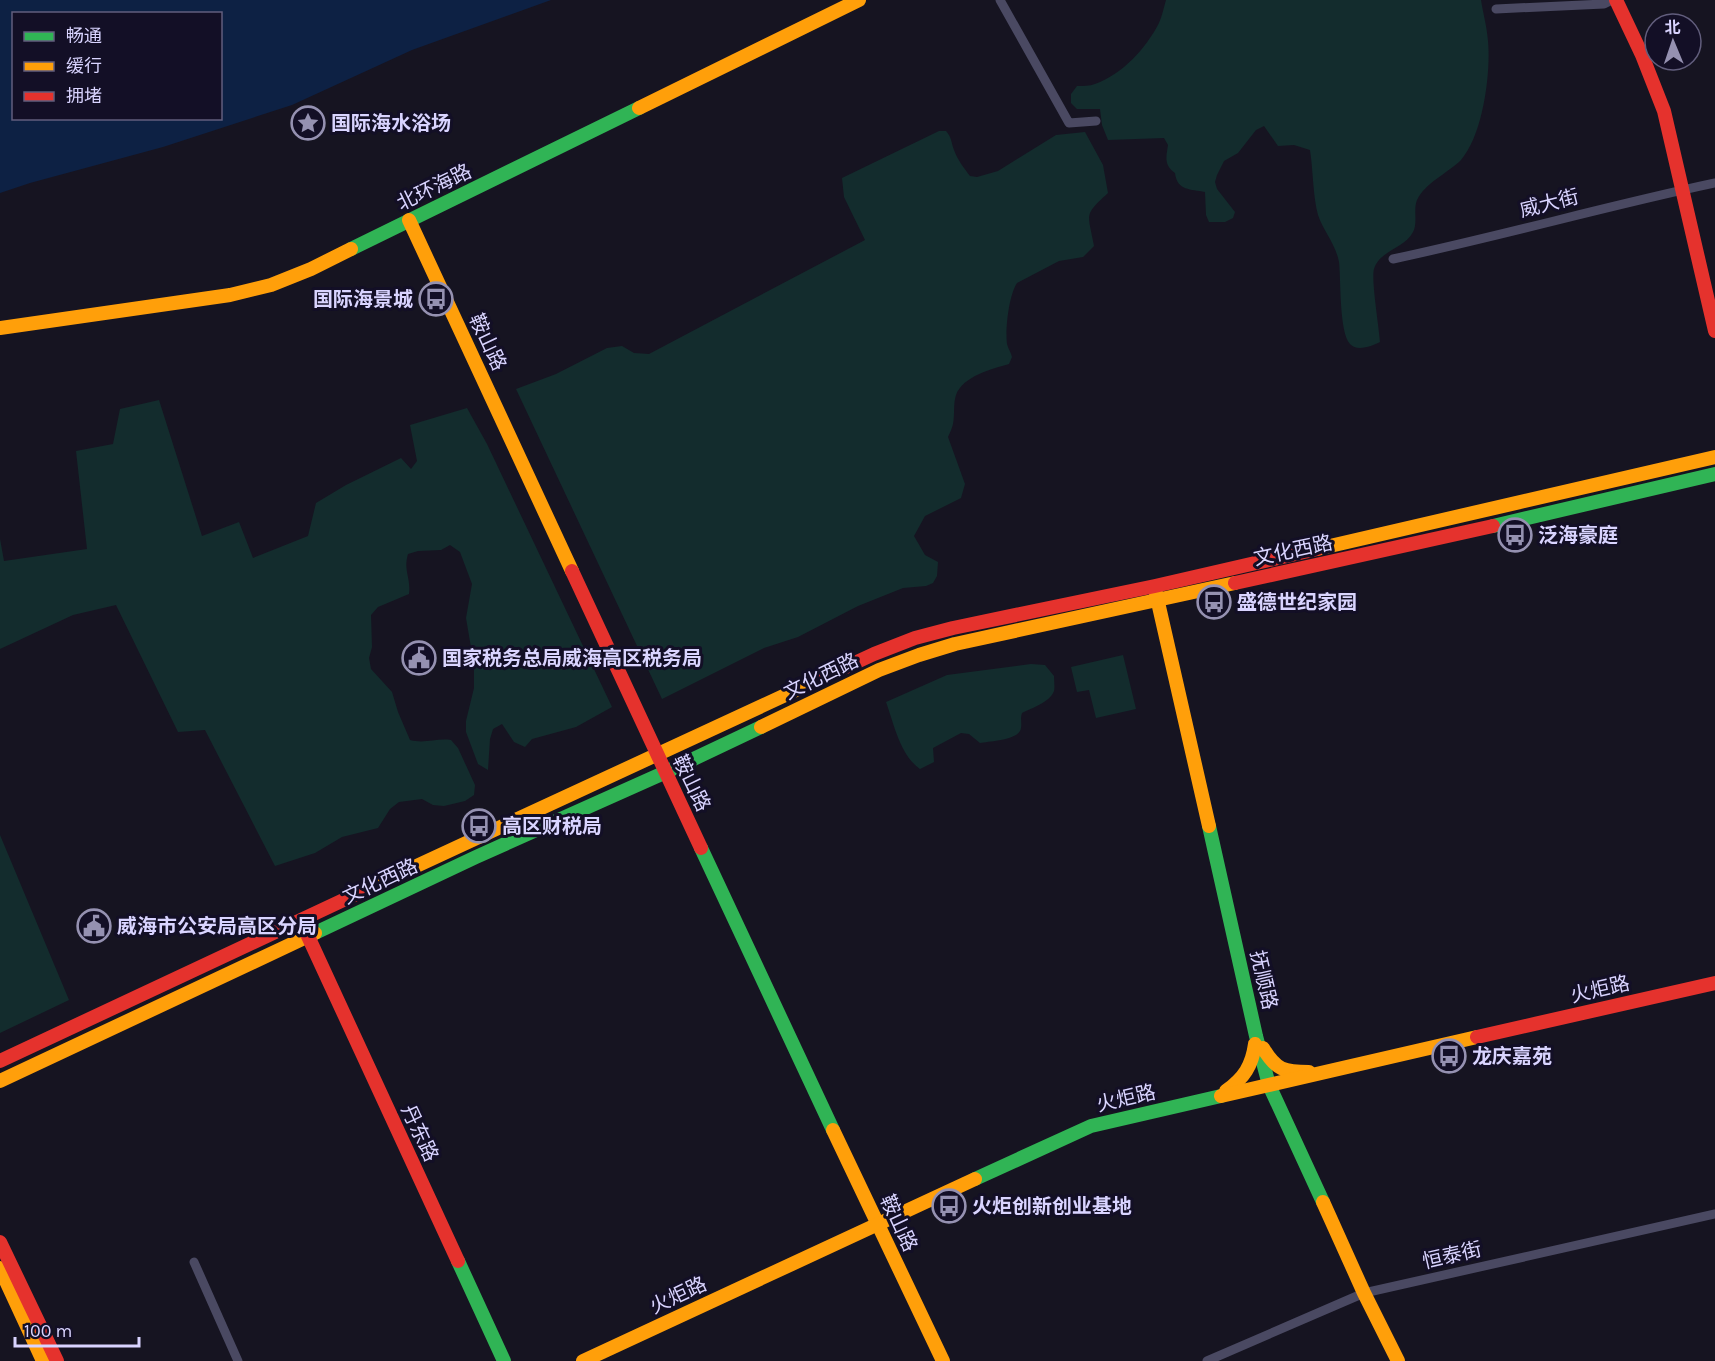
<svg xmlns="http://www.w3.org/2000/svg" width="1715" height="1361" font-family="Karla,'Noto Sans SC',sans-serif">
  <rect width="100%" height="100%" fill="#161421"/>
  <g fill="#132c2d">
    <path d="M1166 0H1481C1483 13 1487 27 1488 41 1491 73 1483 135 1461 160 1448 173 1425 183 1417 200 1413 210 1418 223 1413 232 1404 249 1380 250 1374 269 1371 279 1379 327 1380 342 1372 346 1357 352 1350 344 1339 332 1341 279 1339 262 1336 245 1323 230 1318 215 1313 198 1313 169 1310 150L1294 145 1278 146 1264 126 1256 130 1238 153 1224 161 1217 175 1215 182 1217 189 1235 212 1233 218 1225 222H1209L1206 215 1205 192C1191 189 1177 191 1175 173 1164 165 1166 158 1168 145L1164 138 1108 140 1102 125 1100 109H1077L1071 103V94L1077 86C1083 86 1090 86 1095 84 1123 74 1146 48 1159 23 1162 16 1164 7 1166 0Z"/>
    <path d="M939 131H946C952 138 951 142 954 150 957 159 964 168 970 176L977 177 998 171 1056 135 1085 132 1103 165 1108 193C1083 216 1088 213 1094 246L1083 257 1059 261 1017 283C1009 295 1005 329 1007 344 1008 348 1011 353 1012 357L1009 364C992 369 963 376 956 395 953 404 955 414 953 424 952 428 950 433 948 437L965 484 961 498 925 516 914 536 925 555 938 562 937 576 933 583 926 586 903 588 858 606 798 637 764 648 662 699 516 389 556 374 607 348 622 346 634 353 649 354 865 240 844 197 842 178Z"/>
    <path d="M159 400 202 536 239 522 253 558 308 536 316 503 346 485 401 458 411 469 417 461 410 425 467 408 487 444 612 707 576 727 532 739 525 747 514 742 502 724 493 729 490 739 488 770 478 764 466 732V721L474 688V665L466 618 472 584 460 552 450 545 441 550 418 551 408 554C403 571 411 577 409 594L378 607 371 615 372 647 369 658 371 669 392 692 398 712 410 740C425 744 436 738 451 740L458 748 475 785 474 795 465 801 444 806 433 805 422 799 399 802 390 809 378 828 342 837 315 853 275 866 205 730 178 732 116 605 73 615 0 649V539L4 561 87 549 76 451 113 444 120 409Z"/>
    <path d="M1123 655 1136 709 1096 718 1089 690 1077 692 1071 667Z"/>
    <path d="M1031 664 1045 665 1054 676C1054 681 1055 687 1054 691 1050 702 1032 708 1022 713 1020 719 1022 722 1021 728 1020 740 990 741 980 743L969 734 961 733 933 748 934 762 920 769C900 755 894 724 886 702L947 675Z"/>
    <path d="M0 835 69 1000 0 1033Z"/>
  </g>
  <path fill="#0d2144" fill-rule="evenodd" d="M0 0H551L412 50 292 105 163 147 30 183 0 193ZM14 14H220V118H14Z"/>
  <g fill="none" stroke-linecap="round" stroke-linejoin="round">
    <g stroke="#4a4962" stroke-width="9">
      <path d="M1000 0 1069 123 1096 121"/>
      <path d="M1496 9 1604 4 1612 0"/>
      <path d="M1393 259C1501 236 1607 206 1715 183"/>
      <path d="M194 1262 238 1361"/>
      <path d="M1207 1361 1364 1293 1715 1214"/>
    </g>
    <g stroke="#30b455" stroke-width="14">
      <path d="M351 249 639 108"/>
      <path d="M1493 526 1715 474"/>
      <path d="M1209 826 1256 1036 1269 1085 1323 1202"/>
      <path d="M701 848 833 1130"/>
      <path d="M315 933 476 857 666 772 761 727"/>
      <path d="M975 1179 1091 1126 1221 1096"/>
      <path d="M458 1261 504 1361"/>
    </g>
    <g stroke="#ff9f0a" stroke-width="14">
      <path d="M639 108 859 0"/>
      <path d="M409 220 572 571"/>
      <path d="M0 328 230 295 271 285 311 269 351 249"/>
      <path d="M1317 549 1715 457"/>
      <path d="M1155 589 1209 826"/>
      <path d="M761 727 879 670 919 655 955 644 1235 583"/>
      <path d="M369 888 820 679"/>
      <path d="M1263 1048C1276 1070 1284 1072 1309 1072"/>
      <path d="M0 1081 315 933"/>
      <path d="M1226 1091C1244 1078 1252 1066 1255 1044"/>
      <path d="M1221 1096 1477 1037"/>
      <path d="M833 1130 943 1361"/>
      <path d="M1323 1202 1364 1293 1398 1361"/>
      <path d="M0 1268 43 1361"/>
      <path d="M583 1361 975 1179"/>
    </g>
    <g stroke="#e5322d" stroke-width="14">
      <path d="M1616 0 1642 55 1664 111 1715 331"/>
      <path d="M572 571 701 848"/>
      <path d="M1235 583 1493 526"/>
      <path d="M820 679 874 654 915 638 953 628 1155 586 1317 549"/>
      <path d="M301 921 458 1261"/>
      <path d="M1477 1037 1715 983"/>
      <path d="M0 1061 369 888"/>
      <path d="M0 1242 57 1361"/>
    </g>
  </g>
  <defs>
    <symbol id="sight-ring" viewBox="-11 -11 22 22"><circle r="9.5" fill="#130f26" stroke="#9591b1" stroke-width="1.5"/><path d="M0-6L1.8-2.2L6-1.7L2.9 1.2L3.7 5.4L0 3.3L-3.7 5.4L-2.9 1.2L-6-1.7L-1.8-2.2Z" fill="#9591b1"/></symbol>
    <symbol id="bus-ring" viewBox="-11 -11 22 22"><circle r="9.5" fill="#130f26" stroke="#9591b1" stroke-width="1.5"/><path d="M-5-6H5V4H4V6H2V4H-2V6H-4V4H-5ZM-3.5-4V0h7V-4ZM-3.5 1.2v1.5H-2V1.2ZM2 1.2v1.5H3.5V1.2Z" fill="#9591b1"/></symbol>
    <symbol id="civic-ring" viewBox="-11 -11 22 22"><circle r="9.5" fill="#130f26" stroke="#9591b1" stroke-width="1.5"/><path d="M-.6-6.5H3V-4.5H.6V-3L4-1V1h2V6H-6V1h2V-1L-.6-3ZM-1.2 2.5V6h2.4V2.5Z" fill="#9591b1"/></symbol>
  </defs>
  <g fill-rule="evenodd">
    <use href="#sight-ring" x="289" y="104" width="38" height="38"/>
    <use href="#bus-ring" x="417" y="280" width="38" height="38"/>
    <use href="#bus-ring" x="1496" y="516" width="38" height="38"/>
    <use href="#bus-ring" x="1195" y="583" width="38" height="38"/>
    <use href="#civic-ring" x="400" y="639" width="38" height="38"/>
    <use href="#bus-ring" x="460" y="807" width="38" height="38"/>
    <use href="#civic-ring" x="75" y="907" width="38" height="38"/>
    <use href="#bus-ring" x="1430" y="1037" width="38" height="38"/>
    <use href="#bus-ring" x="930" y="1187" width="38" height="38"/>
  </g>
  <g text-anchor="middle" stroke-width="6" stroke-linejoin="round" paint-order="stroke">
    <g font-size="20" font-weight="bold" fill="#d9d4ff" stroke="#130f26" text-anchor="start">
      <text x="331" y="130">国际海水浴场</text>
      <text x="413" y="306" text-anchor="end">国际海景城</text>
      <text x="1538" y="542">泛海豪庭</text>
      <text x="1237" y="609">盛德世纪家园</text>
      <text x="442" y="665">国家税务总局威海高区税务局</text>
      <text x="502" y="833">高区财税局</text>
      <text x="117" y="933">威海市公安局高区分局</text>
      <text x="1472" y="1063">龙庆嘉苑</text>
      <text x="972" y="1213">火炬创新创业基地</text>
    </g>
    <g font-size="20" fill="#d9d4ff" stroke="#130f26">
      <text transform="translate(434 187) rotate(-26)" y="7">北环海路</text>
      <text transform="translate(1549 203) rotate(-14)" y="7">威大街</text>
      <text transform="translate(488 342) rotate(65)" y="7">鞍山路</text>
      <text transform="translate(1293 550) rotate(-12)" y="7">文化西路</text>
      <text transform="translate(821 676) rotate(-26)" y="7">文化西路</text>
      <text transform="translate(692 783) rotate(64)" y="7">鞍山路</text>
      <text transform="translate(380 881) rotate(-25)" y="7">文化西路</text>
      <text transform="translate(1264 980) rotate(77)" y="7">抚顺路</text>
      <text transform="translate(1600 989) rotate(-13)" y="7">火炬路</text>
      <text transform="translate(1126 1098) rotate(-13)" y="7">火炬路</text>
      <text transform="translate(420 1133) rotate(65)" y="7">丹东路</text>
      <text transform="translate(899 1223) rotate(65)" y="7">鞍山路</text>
      <text transform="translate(1452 1255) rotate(-13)" y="7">恒泰街</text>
      <text transform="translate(678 1295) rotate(-25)" y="7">火炬路</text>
    </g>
  </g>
  <rect x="12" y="12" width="210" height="108" fill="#130f26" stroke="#625e7d" stroke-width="1.5"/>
  <rect x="24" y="32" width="30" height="9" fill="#30b455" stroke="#625e7d" stroke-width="1.5"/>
  <text x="66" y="42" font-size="18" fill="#d9d4ff">畅通</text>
  <rect x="24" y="62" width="30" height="9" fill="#ff9f0a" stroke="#625e7d" stroke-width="1.5"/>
  <text x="66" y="72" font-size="18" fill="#d9d4ff">缓行</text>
  <rect x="24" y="92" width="30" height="9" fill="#e5322d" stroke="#625e7d" stroke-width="1.5"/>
  <text x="66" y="102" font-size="18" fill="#d9d4ff">拥堵</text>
  <g transform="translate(1673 42) rotate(358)"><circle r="28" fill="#130f26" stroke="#625e7d" stroke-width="1.5"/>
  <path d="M0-4.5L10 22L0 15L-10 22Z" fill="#9591b1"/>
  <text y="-9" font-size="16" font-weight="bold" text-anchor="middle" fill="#d9d4ff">北</text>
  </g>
  <path d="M15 1337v9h124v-9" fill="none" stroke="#d9d4ff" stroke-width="3"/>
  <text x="24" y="1337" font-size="18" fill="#d9d4ff" stroke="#130f26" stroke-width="4.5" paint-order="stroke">100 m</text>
</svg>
